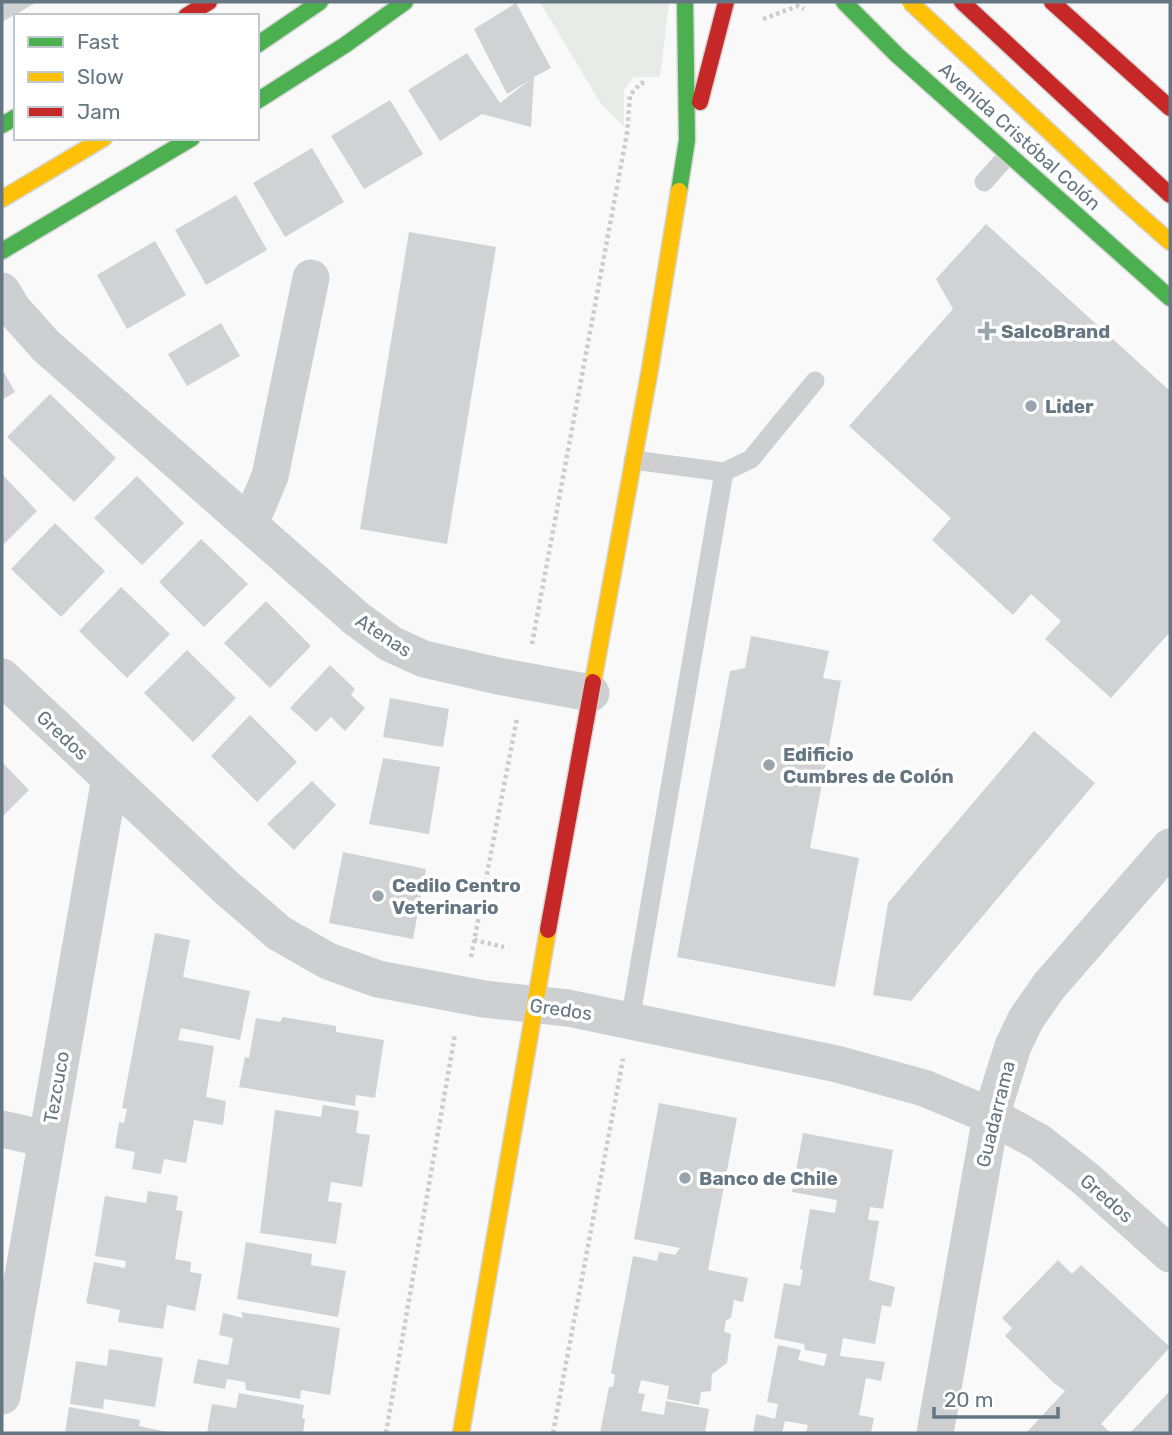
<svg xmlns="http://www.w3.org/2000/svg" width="1172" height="1435" font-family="Rubik,sans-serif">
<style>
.green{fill:#e8ebe6}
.building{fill:#d0d2d3}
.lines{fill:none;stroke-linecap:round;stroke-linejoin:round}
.fast-casing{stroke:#d5d6d7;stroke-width:19}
.slow-casing{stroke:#d5d6d7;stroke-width:19}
.jam-casing{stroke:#d5d6d7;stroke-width:19}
.path{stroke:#cbcccd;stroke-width:4.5;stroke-dasharray:3.5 3.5;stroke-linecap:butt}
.lane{stroke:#cecfd0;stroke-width:19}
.street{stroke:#cecfd0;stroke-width:37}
.fast{stroke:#4caf50;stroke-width:16}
.slow{stroke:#ffc107;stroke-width:16}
.jam{stroke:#c62828;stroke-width:16}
.slow-bridge-casing{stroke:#d5d6d7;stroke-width:19;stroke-linecap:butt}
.slow-bridge{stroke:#ffc107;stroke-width:16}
.poi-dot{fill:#99a4ac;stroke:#fff;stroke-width:2.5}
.labels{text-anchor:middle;stroke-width:7;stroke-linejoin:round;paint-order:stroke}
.street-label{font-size:19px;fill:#657683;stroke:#fff}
.poi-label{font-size:19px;font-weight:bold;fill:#657683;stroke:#fff;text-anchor:start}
</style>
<rect width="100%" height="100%" fill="#f9f9f9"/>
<!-- green -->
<path class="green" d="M540,2H669L660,77H634L624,90V127L601,104Z"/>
<!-- building -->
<path class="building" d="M2,2H37L2,22Z
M516,3L551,68L534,77L531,127L482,114L440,141L408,90L467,53L500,103L531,79L507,94L474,29Z
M390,100L423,154L364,189L331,136Z
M312,148L344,202L285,237L253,183Z
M236,195L267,250L206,285L175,230Z
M986,224L1170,391V632L1111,698L1045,639L1061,621L1031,594L1013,615L932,540L951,518L849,426L953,309L936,279Z
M409,232L496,247L447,544L360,529Z
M155,241L186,295L127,329L97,275Z
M221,323L240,356L187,386L168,354Z
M2,369L15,392L2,400Z
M50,394L116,458L74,502L7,437Z
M2,474L37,511L2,546Z
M137,476L184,523L142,565L94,518Z
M55,523L105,571L61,617L11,569Z
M201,539L248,584L204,627L159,582Z
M121,587L170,634L127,678L79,631Z
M266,601L311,646L270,688L224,643Z
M751,636L829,651L823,678L841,681L810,848L859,858L835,987L677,957L730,671L745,668Z
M187,650L236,698L193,742L144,693Z
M330,665L355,689L351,695L365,708L345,731L331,717L316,732L290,708Z
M390,698L449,709L443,747L383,737Z
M250,715L297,762L257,802L211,756Z
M1034,731L1095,783L911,1001L873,995L888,903Z
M383,758L440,767L429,834L369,824Z
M2,762L29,790L2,817Z
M312,781L336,805L294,850L267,824Z
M343,852L426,869L413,939L329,923Z
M155,933L190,940L183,977L250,991L240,1040L181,1028L178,1040L214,1046L206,1097L226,1101L223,1125L194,1120L186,1163L164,1159L161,1174L132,1169L135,1152L115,1148L119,1122L124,1123L127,1109L122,1108Z
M283,1017L336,1026V1032L384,1040L375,1098L356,1095L355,1106L239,1087L245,1057L249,1058L256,1018L280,1022Z
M659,1103L737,1118L708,1270L748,1278L743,1302L734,1300L731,1318L726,1320L724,1332L731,1334L727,1363L712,1374L711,1391L701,1392L699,1405L667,1399L669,1386L641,1380L638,1393L645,1394L641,1411L664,1415L666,1401L709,1409L705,1433H600L609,1387H613L615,1375L611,1373L633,1256L657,1261L659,1252L675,1255L680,1248L634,1239Z
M323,1105L359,1111L356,1133L370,1135L362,1187L331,1182L328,1201L342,1203L336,1244L260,1233L275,1110L321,1117Z
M803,1133L893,1150L883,1209L870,1207L868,1220L879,1221L869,1280L895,1287L891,1307L882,1305L875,1344L843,1338L840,1356L885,1362L881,1381L866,1378L859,1415L874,1418L871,1433H806L808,1425L785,1421L782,1433H753L756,1414L775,1419L778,1404L767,1402L778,1345L801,1350L798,1360L824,1366L827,1354L805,1350L804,1344L774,1338L784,1283L800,1286L803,1270L800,1269L810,1209L835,1213L837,1200L792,1192Z
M148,1191L178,1196L176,1210L183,1211L175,1259L191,1262L190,1272L202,1274L195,1311L167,1305L163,1329L118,1322L120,1310L86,1303L94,1262L125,1268L126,1261L95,1256L105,1196L146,1203Z
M246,1242L312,1254L311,1265L346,1271L338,1317L237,1299Z
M1058,1260L1072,1274L1081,1265L1170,1347L1101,1424L1111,1433H1026L1065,1391L1054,1383L1005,1336L1012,1328L1002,1318Z
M241,1312L340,1328L330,1395L301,1390L300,1399L246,1390L245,1382L227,1379L225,1389L193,1383L198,1359L228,1365L233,1338L219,1335L223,1313L243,1318Z
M109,1349L163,1358L155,1407L104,1399L103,1409L70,1404L76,1361L107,1366Z
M1170,1391V1433H1130Z
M239,1393L304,1405L302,1418L305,1419L303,1433H207L212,1404L236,1408Z
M69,1407L140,1420L139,1426L172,1433H65Z"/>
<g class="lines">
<!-- fast casing -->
<g class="fast-casing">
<path id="fast" d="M844,2L897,55L1170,298
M257,45L320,2
M257,101L345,45L405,2
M2,125L16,117
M679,191L687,140L685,2
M2,251L192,138"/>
</g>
<!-- slow casing -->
<g class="slow-casing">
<path id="slow" d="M2,199L104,138
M1127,204L1170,242
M593,682L650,369L679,191
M461,1433L548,930"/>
</g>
<!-- jam casing -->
<g class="jam-casing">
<path id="jam" d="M962,2L1170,195
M1052,2L1170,108
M186,16L209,2
M700,102L726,2
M548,930L593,682"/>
</g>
<!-- path -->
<path class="path" d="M763,19L798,6L804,9
M532,644L627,133L630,95L641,83H646
M474,940L504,947
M471,957L517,718
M386,1433L455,1034
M553,1433L623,1059"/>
<!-- lane -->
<path class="lane" d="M984,182L1008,155
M633,460L724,472L751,459L815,381
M630,1021L724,472"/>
<!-- street -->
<path class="street" d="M2,291L12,308L46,346L357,619L391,644L424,659L498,676L591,693
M250,524L270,476L311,278
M2,677L228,889L279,933L328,961L378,979L484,999L568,1008L837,1064L924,1088L991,1116L1039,1142L1086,1179L1170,1254
M2,1129L47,1139
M2,1396L110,778
M935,1433L991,1116L1013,1046L1026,1019L1049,986L1170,847"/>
<!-- fast -->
<use href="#fast" class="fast"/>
<!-- slow -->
<use href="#slow" class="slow"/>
<!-- jam -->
<use href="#jam" class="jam"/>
<!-- slow-bridge casing -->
<g class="slow-bridge-casing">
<path id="slow-bridge" d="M910,2L1127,204"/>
</g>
<!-- slow-bridge -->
<use href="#slow-bridge" class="slow-bridge"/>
</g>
<!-- markers -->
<g class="poi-dot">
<path d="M983.5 320.5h7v7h7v7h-7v7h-7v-7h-7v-7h7z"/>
<circle cx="1031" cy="406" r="7"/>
<circle cx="769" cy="765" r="7"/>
<circle cx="378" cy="896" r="7"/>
<circle cx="685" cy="1178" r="7"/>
</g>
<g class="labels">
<!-- street labels -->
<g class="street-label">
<text transform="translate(1020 136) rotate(42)" y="7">Avenida Cristóbal Colón</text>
<text transform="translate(384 635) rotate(33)" y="7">Atenas</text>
<text transform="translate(63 735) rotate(43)" y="7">Gredos</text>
<text transform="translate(561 1009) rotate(8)" y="7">Gredos</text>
<text transform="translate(56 1087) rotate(-80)" y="7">Tezcuco</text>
<text transform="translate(995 1114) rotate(-76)" y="7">Guadarrama</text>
<text transform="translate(1107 1198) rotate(41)" y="7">Gredos</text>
</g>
<!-- poi labels -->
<g class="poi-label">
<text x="1001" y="338">SalcoBrand</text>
<text x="1045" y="413">Lider</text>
<text x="783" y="761">Edificio<tspan x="783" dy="22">Cumbres de Colón</tspan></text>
<text x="392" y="892">Cedilo Centro<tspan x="392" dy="22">Veterinario</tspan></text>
<text x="699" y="1185">Banco de Chile</text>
</g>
</g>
<!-- border -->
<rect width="1172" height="1435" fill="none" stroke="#657683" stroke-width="7"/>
<!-- legend -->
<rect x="14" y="14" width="245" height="126" fill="#ffffff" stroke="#c1c8cd" stroke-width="2"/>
<rect x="28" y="37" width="35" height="10" fill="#4caf50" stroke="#c1c8cd" stroke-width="2"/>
<text x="77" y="49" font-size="21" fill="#657683">Fast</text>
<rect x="28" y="72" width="35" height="10" fill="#ffc107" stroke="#c1c8cd" stroke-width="2"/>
<text x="77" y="84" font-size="21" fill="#657683">Slow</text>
<rect x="28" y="107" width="35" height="10" fill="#c62828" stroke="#c1c8cd" stroke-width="2"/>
<text x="77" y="119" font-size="21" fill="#657683">Jam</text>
<!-- scale -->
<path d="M934 1407v10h124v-10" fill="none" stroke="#657683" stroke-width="3.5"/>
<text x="944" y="1407" font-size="21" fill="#657683" stroke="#ffffff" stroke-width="5" paint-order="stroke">20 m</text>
</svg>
